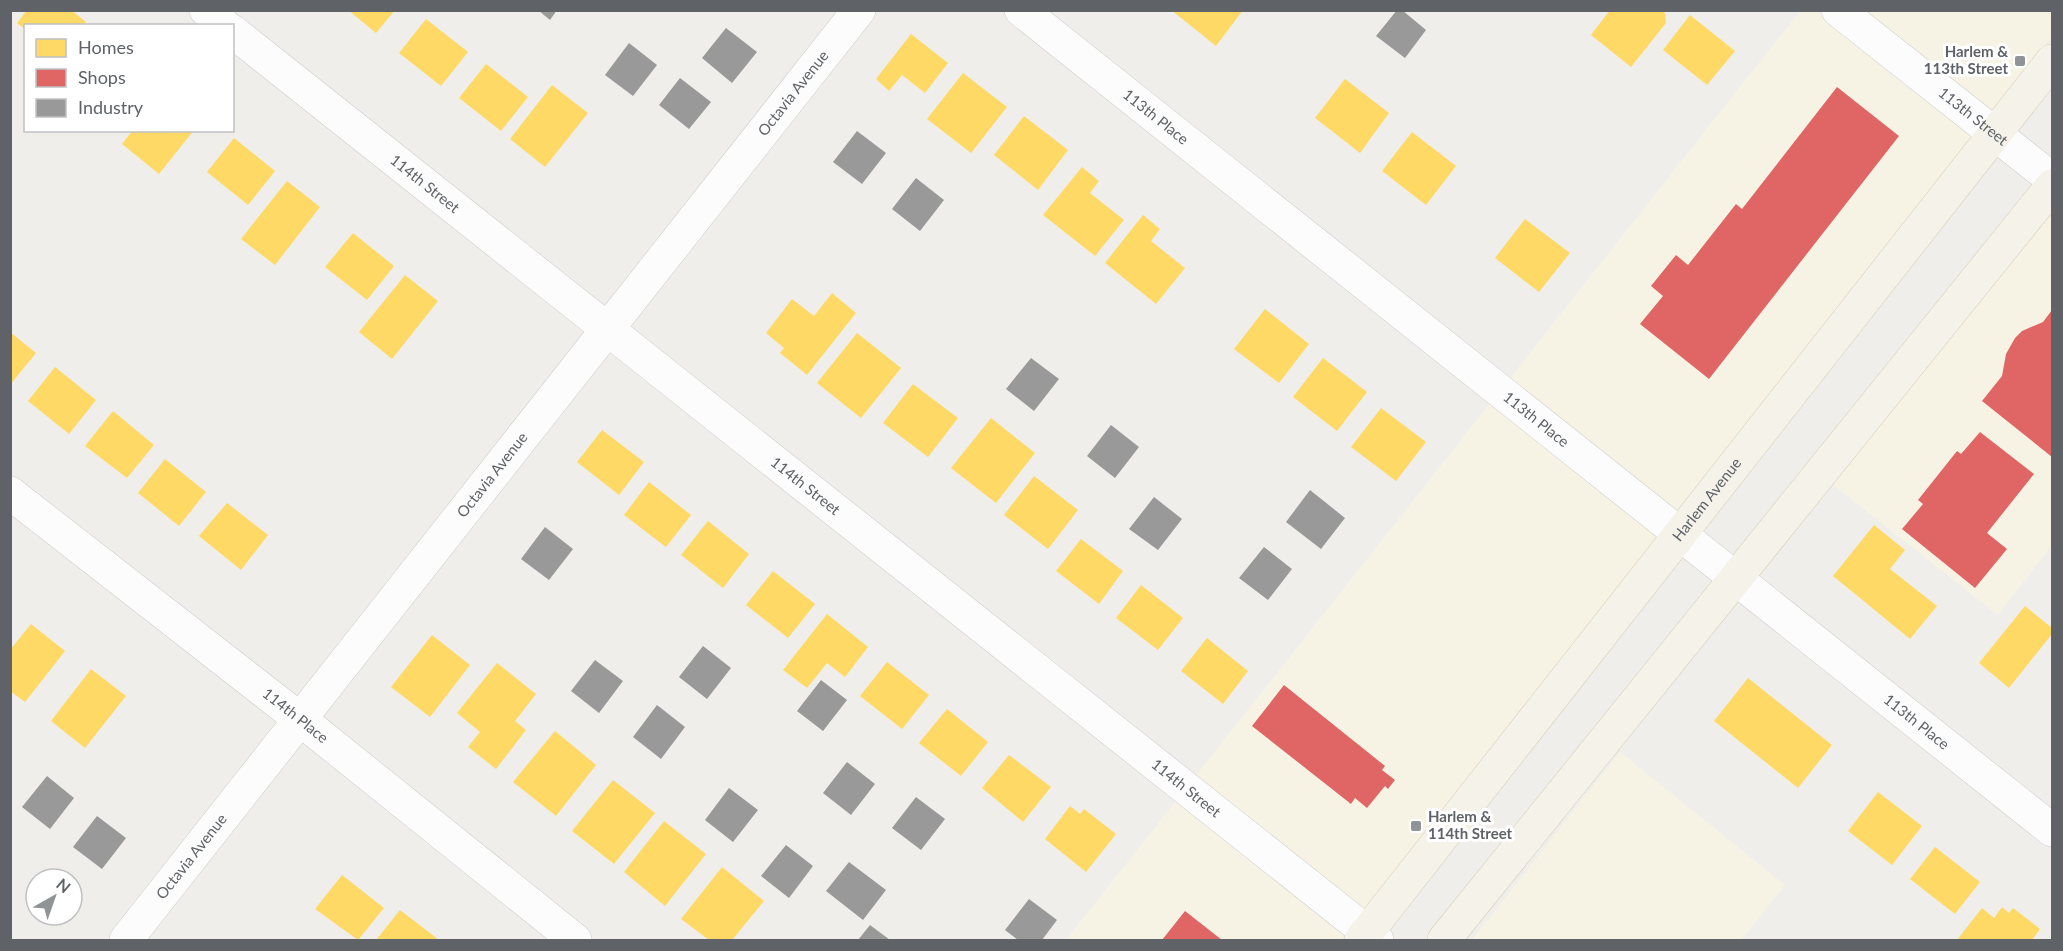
<svg xmlns="http://www.w3.org/2000/svg" width="2063" height="951" font-family="Lato,sans-serif">
<style>
.commercial{fill:#f7f3e4}
.homes{fill:#ffd966}
.shops{fill:#e06666}
.industry{fill:#999}
.lines{fill:none;stroke-linecap:round;stroke-linejoin:round}
.street-casing{stroke:#cbcccc;stroke-width:34}
.primary-casing{stroke:#d7ceb8;stroke-width:34}
.street{stroke:#fdfcfc;stroke-width:33}
.primary{stroke:#f4f2e9;stroke-width:33}
.poi-dot{fill:#919496;stroke:#fff;stroke-width:2}
.labels{text-anchor:middle;stroke-width:6;stroke-linejoin:round;paint-order:stroke}
.poi-label{font-size:15px;font-weight:bold;fill:#5f6368;stroke:#fff;text-anchor:end}
.street-label{font-size:15px;fill:#5f6368;stroke:#fff}
</style>
<rect width="100%" height="100%" fill="#efeeea"/>
<!-- commercial -->
<path class="commercial" d="M1800,11H2052V37L1340,940H1066Z
M2052,202V545L1998,615L1828,481Z
M1620,752L1785,885L1741,940H1472Z"/>
<!-- homes -->
<path class="homes" d="M27,10H71L86,22L83,26H26V30L17,23Z
M348,10H395L376,33Z
M1171,10H1243L1216,46Z
M1610,10H1661L1665,13L1666,23L1631,67L1591,35Z
M1690,15L1735,51L1707,85L1663,50Z
M426,19L468,52L441,86L399,53Z
M911,34L948,63L925,93L902,75L889,91L876,79Z
M486,64L528,97L501,131L459,98Z
M963,73L1007,107L971,153L927,119Z
M1345,79L1389,113L1360,153L1315,118Z
M552,85L588,113L545,167L510,139Z
M1024,116L1068,150L1038,190L994,155Z
M133,130H194L159,174L122,144Z
M1412,132L1456,166L1426,205L1382,171Z
M234,138L275,171L248,205L207,172Z
M1082,167L1099,181L1090,193L1124,220L1095,256L1043,215Z
M287,181L320,207L275,265L241,239Z
M1143,215L1160,229L1151,241L1185,268L1156,304L1105,263Z
M1525,219L1570,253L1539,292L1495,258Z
M353,233L394,266L367,300L325,267Z
M405,275L438,301L392,359L359,332Z
M832,293L856,313L807,375L780,353L784,348L766,333L792,299L814,316Z
M1265,309L1309,344L1279,383L1234,349Z
M10,332L36,353L10,385Z
M857,333L901,368L861,418L817,383Z
M1323,358L1367,392L1337,431L1293,397Z
M55,367L96,400L69,434L28,401Z
M913,384L958,418L928,457L883,423Z
M1381,408L1426,442L1396,481L1351,447Z
M113,411L154,445L127,478L85,446Z
M991,418L1035,453L996,503L951,468Z
M602,430L644,462L619,495L577,462Z
M165,459L206,492L179,526L138,493Z
M1034,476L1078,510L1048,549L1004,515Z
M649,482L691,515L666,547L624,515Z
M227,503L268,535L241,570L199,536Z
M708,521L749,554L723,588L681,555Z
M1874,525L1905,550L1890,569L1937,606L1910,639L1833,576Z
M1081,539L1123,571L1099,604L1056,571Z
M773,571L815,604L788,638L746,605Z
M1141,585L1183,618L1158,650L1116,618Z
M2025,606L2052,628V634L2009,688L1979,663Z
M827,614L868,647L845,677L827,663L807,688L783,670Z
M31,624L65,651L25,702L10,691V650Z
M432,635L470,665L430,717L391,687Z
M1207,638L1248,671L1223,704L1181,671Z
M887,662L929,695L902,729L860,696Z
M497,663L536,694L515,721L526,730L496,769L468,747L480,732L457,713Z
M91,669L126,696L85,748L51,721Z
M1748,678L1832,745L1798,788L1714,721Z
M947,709L988,742L961,776L919,743Z
M555,731L596,765L556,816L513,782Z
M1009,755L1051,787L1023,822L982,788Z
M613,780L655,813L614,864L572,831Z
M1878,792L1922,826L1892,865L1848,831Z
M1070,806L1080,814L1084,809L1116,834L1086,872L1045,839Z
M664,821L706,854L665,906L624,872Z
M1935,847L1980,882L1955,914L1910,879Z
M722,867L764,901L732,940H709L681,919Z
M342,875L384,908L358,940L315,909Z
M2002,907L2009,913L2013,908L2040,929L2032,940H1957L1982,908L1994,918Z
M400,910L439,940H376Z"/>
<!-- shops -->
<path class="shops" d="M1837,87L1899,136L1709,379L1640,324L1663,296L1651,286L1676,255L1688,265L1736,204L1742,209Z
M2052,310V457L1982,401L2002,376L2006,354L2015,338L2022,331L2043,322Z
M1980,432L2034,474L1987,533L2007,549L1975,588L1902,529L1923,504L1918,500L1957,451L1961,454Z
M1284,685L1385,766L1382,770L1395,780L1388,789L1385,786L1367,808L1355,798L1351,804L1252,726Z
M1185,911L1222,940H1162Z"/>
<!-- industry -->
<path class="industry" d="M538,10H557L550,20Z
M1397,10H1402L1426,30L1405,58L1376,36Z
M726,28L757,52L732,83L702,58Z
M629,43L657,65L633,96L605,75Z
M680,78L711,102L689,129L659,105Z
M857,131L886,153L862,184L833,162Z
M916,178L944,200L920,231L892,209Z
M1031,358L1059,379L1034,411L1006,389Z
M1111,425L1139,447L1115,478L1087,456Z
M1310,490L1345,518L1321,549L1286,522Z
M1154,497L1182,519L1158,550L1129,529Z
M545,527L573,549L549,580L521,559Z
M1264,547L1292,569L1268,600L1239,578Z
M703,646L731,668L707,699L679,677Z
M595,660L623,681L599,713L571,691Z
M821,680L847,700L823,731L797,711Z
M657,705L685,727L661,759L633,737Z
M847,762L875,784L851,815L823,793Z
M47,776L74,798L50,829L22,807Z
M729,788L758,810L733,842L705,820Z
M916,797L945,819L921,850L892,828Z
M97,816L126,838L102,869L73,847Z
M786,845L813,866L789,898L761,876Z
M849,862L886,890L863,920L826,891Z
M1029,899L1057,920L1042,940H1018L1005,930Z
M870,925L890,940H858Z"/>
<g class="lines">
<!-- street casing -->
<g class="street-casing">
<g id="street">
<path d="M206,10L225,26"/>
<path id="s1" d="M1021,10L2052,830"/>
<path id="s2" d="M1838,10L2052,179"/>
<path id="s3" d="M232,31L1377,940"/>
<path id="s4" d="M10,493L301,720L575,940"/>
<path id="s5" d="M126,940L859,10"/>
</g>
</g>
<!-- primary casing -->
<g class="primary-casing">
<g id="primary">
<path id="s6" d="M1361,940L2052,61"/>
<path d="M1444,940L2052,186"/>
</g>
</g>
<!-- street -->
<use href="#street" class="street"/>
<!-- primary -->
<use href="#primary" class="primary"/>
</g>
<!-- markers -->
<g class="poi-dot">
<rect x="2014" y="55" width="12" height="12" rx="3"/>
<rect x="1410" y="820" width="12" height="12" rx="3"/>
</g>
<g class="labels">
<!-- poi labels -->
<g class="poi-label">
<text x="2008" y="57">Harlem &amp;<tspan x="2008" dy="17">113th Street</tspan></text>
<text x="1428" y="822" text-anchor="start">Harlem &amp;<tspan x="1428" dy="17">114th Street</tspan></text>
</g>
<!-- street labels -->
<g class="street-label">
<text dy="5" stroke="none"><textPath href="#s5" startOffset="1078">Octavia Avenue</textPath></text>
<text dy="5" stroke="none"><textPath href="#s2" startOffset="172">113th Street</textPath></text>
<text dy="5" stroke="none"><textPath href="#s1" startOffset="172">113th Place</textPath></text>
<text dy="5" stroke="none"><textPath href="#s3" startOffset="246">114th Street</textPath></text>
<text dy="5" stroke="none"><textPath href="#s1" startOffset="658">113th Place</textPath></text>
<text dy="5" stroke="none"><textPath href="#s5" startOffset="592">Octavia Avenue</textPath></text>
<text dy="5" stroke="none"><textPath href="#s3" startOffset="732">114th Street</textPath></text>
<text dy="5" stroke="none"><textPath href="#s6" startOffset="560">Harlem Avenue</textPath></text>
<text dy="5" stroke="none"><textPath href="#s4" startOffset="362">114th Place</textPath></text>
<text dy="5" stroke="none"><textPath href="#s1" startOffset="1144">113th Place</textPath></text>
<text dy="5" stroke="none"><textPath href="#s3" startOffset="1218">114th Street</textPath></text>
<text dy="5" stroke="none"><textPath href="#s5" startOffset="106">Octavia Avenue</textPath></text>
</g>
</g>
<!-- border -->
<rect width="2063" height="951" fill="none" stroke="#5f6368" stroke-width="24"/>
<!-- legend -->
<rect x="24" y="24" width="210" height="108" fill="#ffffff" stroke="#bfc1c3" stroke-width="1.5"/>
<rect x="36" y="39" width="30" height="18" fill="#ffd966" stroke="#bfc1c3" stroke-width="1.5"/>
<text x="78" y="54" font-size="18" fill="#5f6368">Homes</text>
<rect x="36" y="69" width="30" height="18" fill="#e06666" stroke="#bfc1c3" stroke-width="1.5"/>
<text x="78" y="84" font-size="18" fill="#5f6368">Shops</text>
<rect x="36" y="99" width="30" height="18" fill="#999999" stroke="#bfc1c3" stroke-width="1.5"/>
<text x="78" y="114" font-size="18" fill="#5f6368">Industry</text>
<!-- north arrow -->
<g transform="translate(54 897) rotate(40)"><circle r="28" fill="#ffffff" stroke="#bfc1c3" stroke-width="1.5"/>
<path d="M0-4.5L10 22L0 15L-10 22Z" fill="#919496"/>
<text y="-9" font-size="16" font-weight="bold" text-anchor="middle" fill="#5f6368">N</text>
</g>
</svg>
